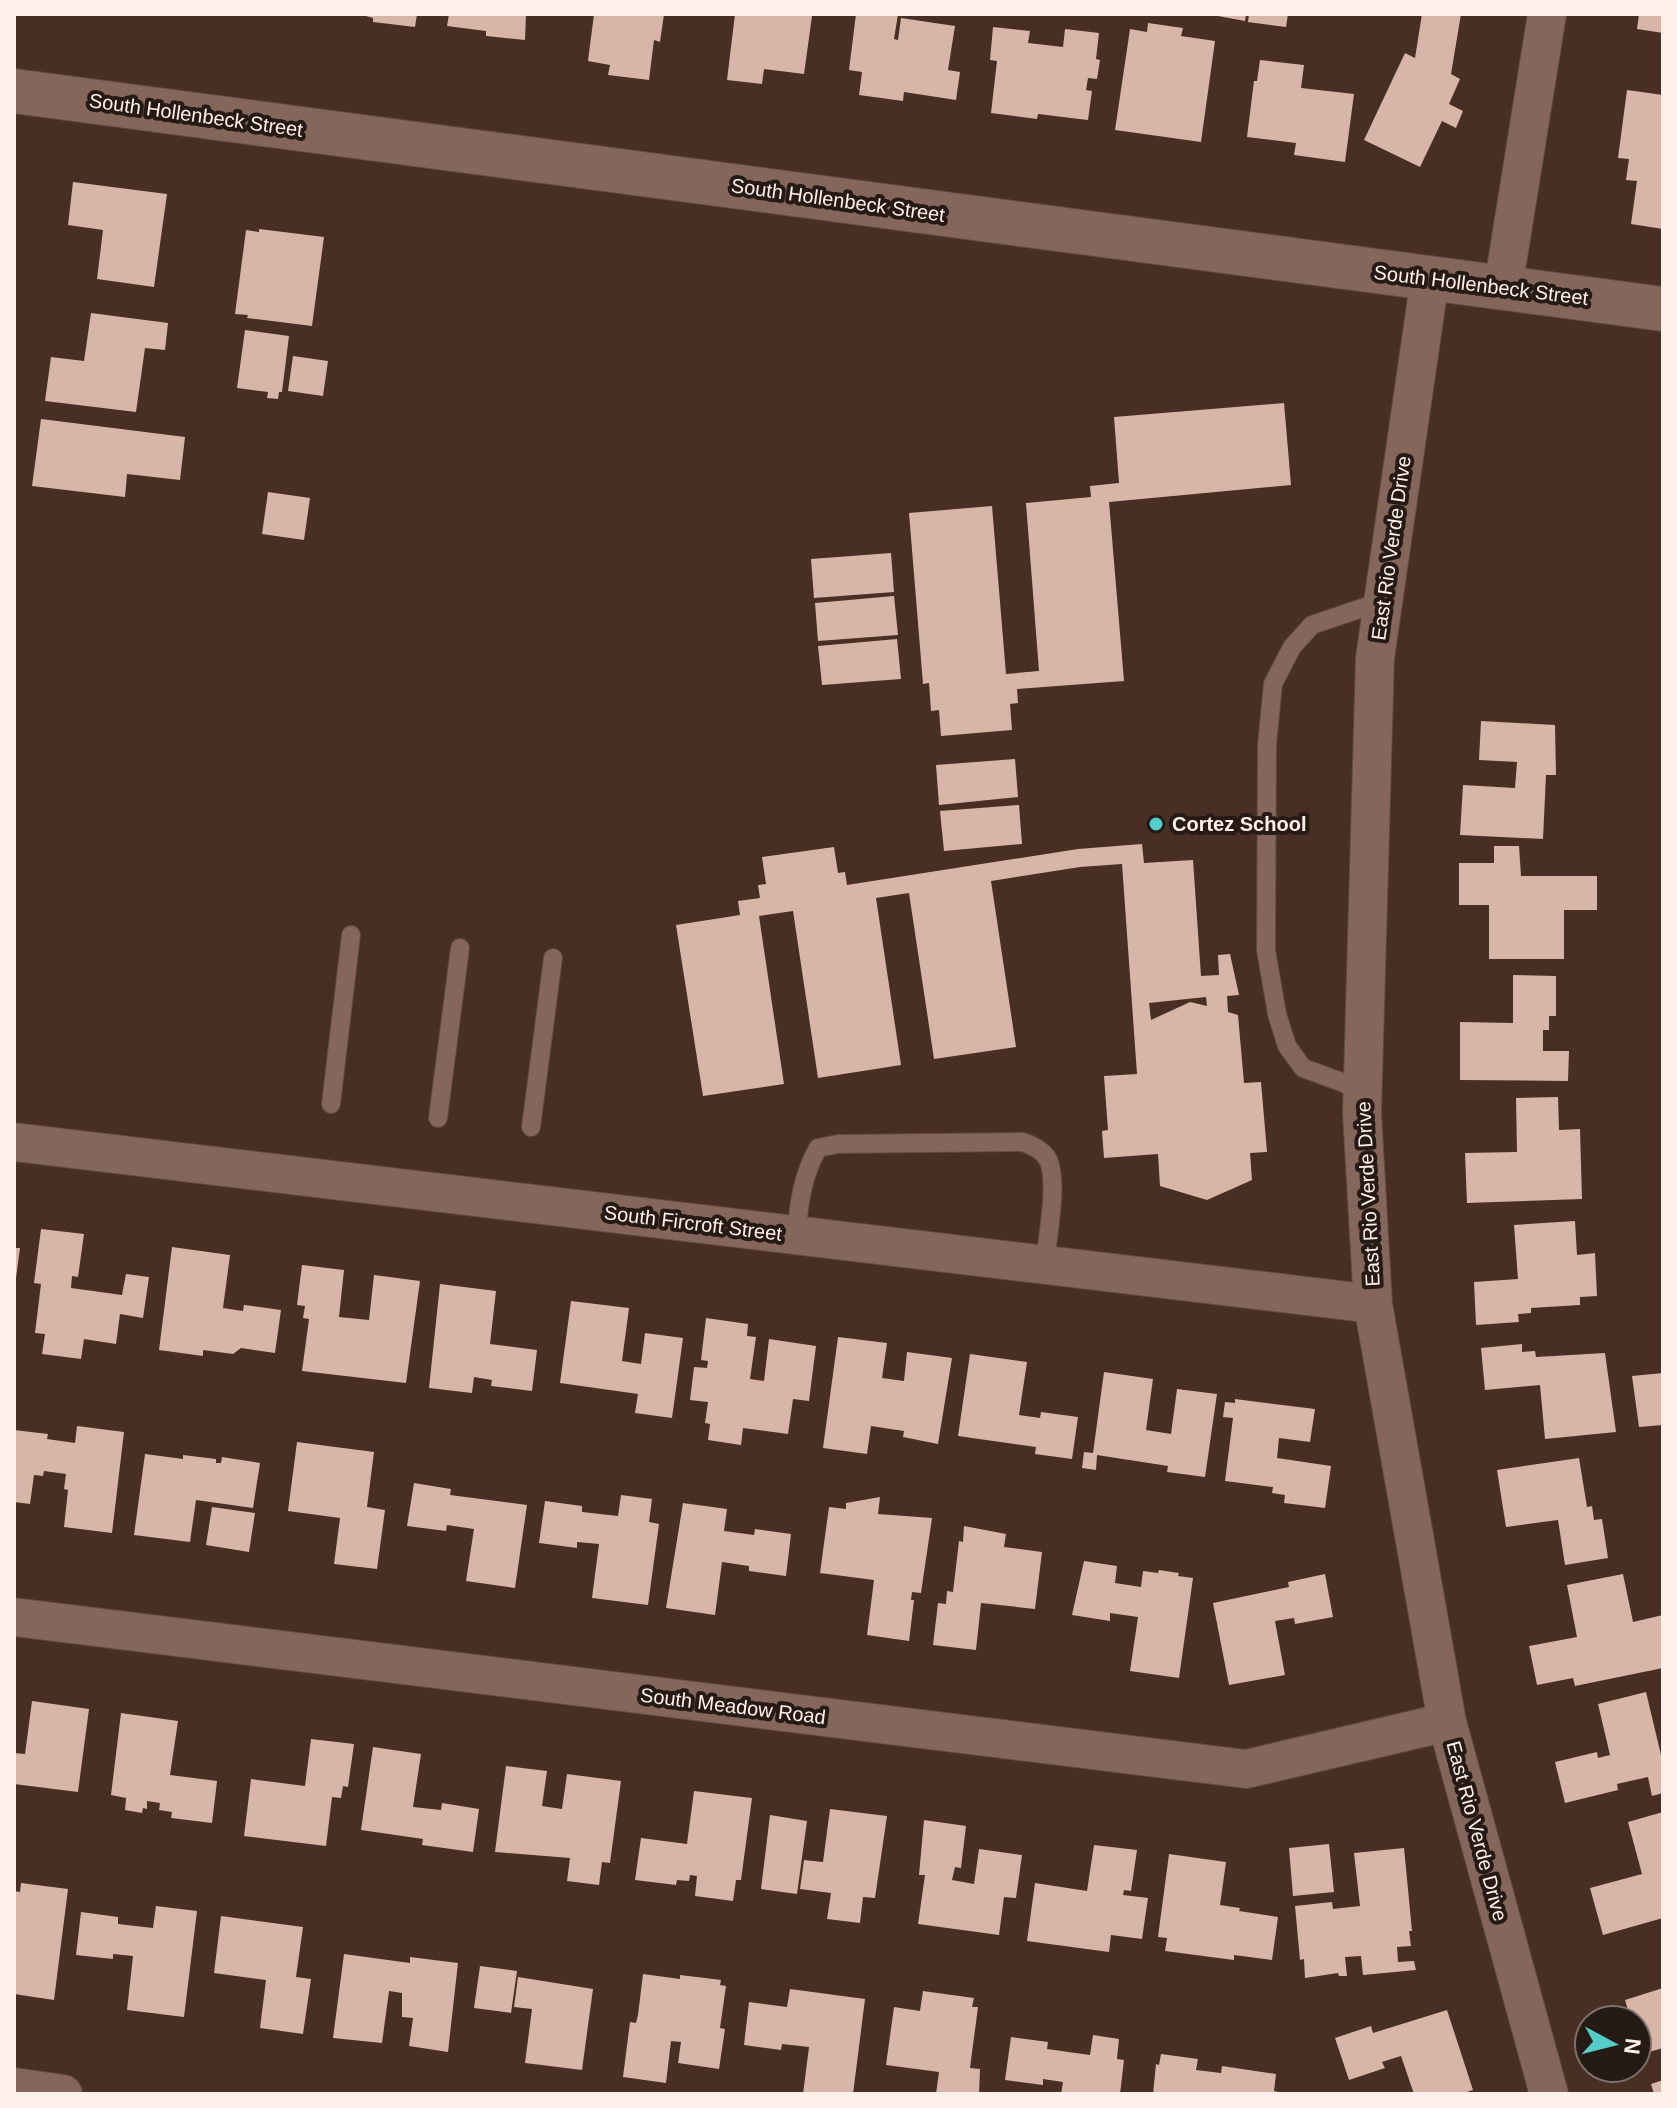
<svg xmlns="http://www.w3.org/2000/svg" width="1677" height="2108" font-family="Arial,sans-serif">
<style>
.building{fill:#d7b6a8;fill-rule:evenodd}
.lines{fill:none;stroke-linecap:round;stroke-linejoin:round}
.service-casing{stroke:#5f4a41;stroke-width:20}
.minor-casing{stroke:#5f4a41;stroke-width:40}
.tertiary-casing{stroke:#5f4a41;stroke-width:46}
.service{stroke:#84665a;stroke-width:18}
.minor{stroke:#84665a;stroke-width:38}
.tertiary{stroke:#84665a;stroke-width:44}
.poi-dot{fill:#53cdca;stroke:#261a15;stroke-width:3}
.labels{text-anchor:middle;stroke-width:8;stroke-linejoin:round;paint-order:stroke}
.street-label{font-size:20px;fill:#fef0ea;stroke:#261a15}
.poi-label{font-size:20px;font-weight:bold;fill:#fef0ea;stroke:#261a15;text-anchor:start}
</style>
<rect width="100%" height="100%" fill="#482e23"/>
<!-- building -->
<path class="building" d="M359,14H417L415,27L373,22V18Z
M449,14H526L525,40L486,36V31L447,26Z
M594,14H664L660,42L654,40L649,80L608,75L610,65L588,61Z
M735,14L812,16L804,74L764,69L762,84L727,80Z
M856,14H898L894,39L898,40L901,18L955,26L948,70L960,72L956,100L904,92L903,101L859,95L862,72L849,70Z
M1207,14H1246L1245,21Z
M1249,14H1288L1286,27L1248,22Z
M1422,14H1461L1451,74L1460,79L1449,104L1463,111L1456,128L1442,121L1420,167L1364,140L1405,53L1415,58Z
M1639,14H1663V33L1637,29Z
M1148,23L1183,28L1181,36L1215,41L1201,142L1115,130L1130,29L1147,32Z
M993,27L1030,31L1028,43L1063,47L1065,29L1099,33L1096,59L1100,60L1097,79L1088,78L1086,90L1092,91L1088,120L1038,114L1037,119L991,113L997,61L990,60Z
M1260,60L1304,65L1301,88L1354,94L1345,162L1294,155L1296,143L1247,137L1254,81H1257Z
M1627,90L1663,95V229L1631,224L1637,181L1626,180L1629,159L1618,158Z
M73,182L167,194L154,287L97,279L103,230L68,225Z
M259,229L324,237L312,326L247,318L248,315L235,314L246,230L259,232Z
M91,313L168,323L165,350L145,348L136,412L45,401L51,357L84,361Z
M245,330L289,336L282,392H279L278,399L267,398L268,392L237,388Z
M293,356L328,361L323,396L288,391Z
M1284,403L1291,485L1109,502L1124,681L1017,689L1018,703L1010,704L1012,730L941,736L939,710L931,711L929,683L923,684L909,513L992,506L1006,674L1039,671L1026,503L1091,497L1090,486L1119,483L1114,417Z
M41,419L185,437L180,480L127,474L125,497L32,486Z
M268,492L310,498L304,540L262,534Z
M891,553L894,592L814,598L811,559Z
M894,596L898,635L818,641L815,603Z
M897,639L901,679L822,685L818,646Z
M1481,721L1555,725L1556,775H1546L1543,839L1460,835L1463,785L1515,788L1517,762L1479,760Z
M1015,759L1018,797L939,805L936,765Z
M1019,805L1022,844L944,851L940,811Z
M1142,844L1144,863L1193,860L1201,976L1219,975L1218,955L1230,954L1239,995L1227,996L1228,1012L1238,1015L1244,1083L1261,1082L1267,1152L1250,1153L1252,1180L1207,1200L1160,1186L1158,1154L1104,1158L1102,1131L1108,1130L1104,1076L1137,1074L1122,864L1080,867L991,881L1016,1047L934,1059L909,893L876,898L901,1065L818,1078L793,911L759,916L784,1084L703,1096L676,925L740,915L738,901L760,898L758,885L766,884L762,857L834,847L838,873L845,872L847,885L1078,849ZM1206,997L1207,1006L1190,1002L1151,1020L1149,1003Z
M1494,846H1519L1521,876H1597V910H1564V959H1489V905H1459V863H1494Z
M1513,975L1556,976V1016H1549V1030H1543V1051H1569L1568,1081L1460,1080V1022L1513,1023Z
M1558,1097L1559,1130L1580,1129L1582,1199L1467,1203L1465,1153L1517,1152L1516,1098Z
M1575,1221L1577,1255L1595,1253L1597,1296L1580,1297V1305L1531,1308V1313L1518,1314L1519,1322L1476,1325L1474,1282L1518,1279L1514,1225Z
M41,1229L84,1234L78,1277L72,1276L71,1288L122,1295L126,1274L149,1277L143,1318L120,1314L116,1344L84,1339L81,1359L42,1354L45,1334L35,1333L41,1284L34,1283Z
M172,1247L230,1255L223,1308L243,1311L244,1305L281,1310L275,1353L241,1348L233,1354L203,1350V1356L159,1350Z
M14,1248H20L16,1278H14Z
M302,1265L344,1270L339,1317L369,1320L374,1275L420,1281L406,1383L302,1371L309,1319L303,1318L305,1306L297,1305Z
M440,1284L496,1291L490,1344L537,1350L532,1391L491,1386L492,1380L474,1377L472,1393L429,1388Z
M571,1301L629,1308L622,1361L641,1364L645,1333L683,1338L672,1418L635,1413L638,1394L560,1383Z
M706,1318L748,1324L747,1336L756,1337L750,1379L764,1381L769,1339L816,1346L809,1401L793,1399L788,1434L743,1428L741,1445L708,1440L710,1424L705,1423L708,1402L690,1400L694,1367L707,1368L708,1361L701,1360Z
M838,1337L887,1343L882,1378L904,1381L907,1352L952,1358L938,1444L903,1437L904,1431L871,1426L867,1454L823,1448Z
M1522,1344V1352L1535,1351L1536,1357L1605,1353L1616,1432L1545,1439L1540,1385L1485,1390L1481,1348Z
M970,1354L1027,1362L1019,1415L1040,1418L1041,1412L1078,1417L1072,1459L1035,1454L1036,1447L958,1436Z
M1104,1372L1153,1379L1146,1430L1171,1434L1177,1389L1217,1394L1205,1477L1167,1472L1168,1466L1097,1455L1096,1470L1082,1468L1084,1452L1093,1453Z
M1663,1373V1425L1639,1427L1632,1376Z
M1235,1399L1315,1409L1310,1442L1279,1438L1277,1458L1331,1466L1325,1508L1284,1503L1285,1495L1272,1493L1273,1487L1225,1481L1233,1418L1223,1417L1225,1402L1235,1403Z
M77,1426L124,1432L112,1533L64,1527L68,1490L64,1489L66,1474L44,1471L43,1476L34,1475L30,1504L14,1502V1430L48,1434L47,1439L75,1443Z
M297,1442L374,1452L367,1507L385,1510L377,1569L334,1564L340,1518L288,1511Z
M145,1454L183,1459V1455L216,1459V1463H221L222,1457L260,1463L253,1508L196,1500L190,1542L134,1535Z
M1579,1458L1587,1507L1592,1506L1594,1520L1602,1519L1608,1558L1565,1565L1558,1520L1506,1527L1497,1470Z
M414,1483L451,1489L450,1495L527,1505L515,1588L466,1581L474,1529L447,1525L446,1531L407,1526Z
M621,1495L652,1499L649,1522L659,1524L648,1605L592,1598L599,1544L577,1542V1548L539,1543L545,1501L582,1506V1512L618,1516Z
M880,1497L878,1514L932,1518L921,1593L912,1592L911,1600H914L909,1641L867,1635L874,1580L820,1573L829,1507L846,1509V1503Z
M683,1503L727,1509L724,1531L754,1535L755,1529L791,1534L786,1576L749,1571V1566L722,1562L715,1615L666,1608Z
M212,1507L255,1513L249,1552L206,1545Z
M964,1526L1006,1534L1004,1547L1042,1552L1035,1609L981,1603L976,1650L933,1645L938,1603L946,1604L947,1591L953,1592L959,1541L963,1542Z
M1084,1561L1117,1566L1115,1583L1141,1587L1143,1571L1158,1573L1159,1570L1179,1573L1178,1576L1193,1578L1179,1678L1130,1671L1138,1617L1110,1613V1621L1072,1615Z
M1325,1574L1333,1617L1295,1624L1294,1618L1275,1621L1285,1675L1229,1685L1213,1603L1289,1587L1288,1582Z
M1623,1574L1633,1622L1663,1615V1668L1575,1686L1573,1678L1537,1685L1529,1646L1577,1637L1567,1585Z
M1646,1692L1661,1755L1663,1754V1793L1652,1796L1648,1777L1617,1784L1618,1790L1565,1803L1555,1762L1597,1752L1598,1758L1610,1755L1598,1704Z
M32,1701L89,1709L78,1792L14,1784V1753L25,1754Z
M121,1713L178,1721L170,1775L217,1781L212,1823L171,1818L172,1812L159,1810L160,1803L147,1801V1809L143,1808L142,1813L125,1810L126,1798L111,1795Z
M311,1739L354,1744L348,1787L343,1786L341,1798L332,1797L326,1846L244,1836L251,1779L305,1786Z
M373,1747L421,1754L413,1807L441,1810L442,1803L479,1809L473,1852L422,1845L423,1839L361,1830Z
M506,1766L547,1771L542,1806L562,1809L567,1774L621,1781L610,1863L602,1862L599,1885L567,1881L570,1858L495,1852Z
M694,1791L752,1798L741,1880H736L733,1901L695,1896L697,1876L690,1875L689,1881L677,1880L676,1885L635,1880L641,1838L687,1844Z
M830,1809L887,1816L875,1898L863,1897L860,1923L827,1919L831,1893L800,1889L804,1860L823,1862Z
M1663,1812V1918L1603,1935L1590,1888L1642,1874L1628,1822Z
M770,1815L807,1821L797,1894L761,1889Z
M924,1820L966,1826L961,1868L955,1867L952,1880L974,1884L979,1849L1022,1855L1016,1898L1004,1897L999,1935L918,1924L925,1875H919Z
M1329,1844L1334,1892L1293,1896L1289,1848Z
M1094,1845L1137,1850L1131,1891L1124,1890L1123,1895L1148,1898L1142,1939L1111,1935L1109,1952L1027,1941L1035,1883L1087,1891Z
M1404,1848L1412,1931H1409L1411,1946L1397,1947L1398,1962L1414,1961L1416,1970L1363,1975L1361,1956L1345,1957L1347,1976H1339L1338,1973L1305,1978L1304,1959L1300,1960L1295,1906L1332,1902L1333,1909L1360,1906L1354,1853Z
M1169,1854L1226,1862L1220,1905L1240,1908L1239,1911L1278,1917L1272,1960L1234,1955V1960L1165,1951L1167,1938L1158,1937Z
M21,1883L68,1889L54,2000L14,1994V1891L20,1892Z
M156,1906L197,1911L184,2017L127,2010L133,1956L113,1954V1959L76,1955L81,1912L118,1917V1924L153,1928Z
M221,1916L303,1927L296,1977L311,1979L303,2034L260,2028L266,1980L214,1973Z
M344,1954L410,1963V1957L458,1963L448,2052L409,2046L413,2018L402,2017V1993L389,1991L382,2043L333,2038Z
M480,1966L517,1971L511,2013L474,2008Z
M643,1974L680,1979V1975L721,1980L720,1985L726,1986L720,2028L725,2029L719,2069L678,2063L681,2042L671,2041L666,2083L623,2077L630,2022L636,2023L638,2015Z
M518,1977L593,1989L582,2070L525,2063L532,2009L514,2007Z
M1663,1988V2048L1642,2054L1637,2038V2020H1631L1625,2000Z
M790,1989L865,1999L853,2094H803L809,2047L782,2044L781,2050L744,2045L749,2002L787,2007Z
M923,1991L974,1998L972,2007H978L970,2068L980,2069L979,2094H936L939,2072L886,2065L894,2007L920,2011Z
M1447,2010L1473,2090L1460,2094H1414L1401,2056L1382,2062L1385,2068L1349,2080L1335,2038L1371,2026L1373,2033Z
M1093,2035L1119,2039L1117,2059L1124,2060L1120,2094H1061L1063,2082L1043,2079V2085L1005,2080L1011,2037L1048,2042L1047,2049L1090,2055Z
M1161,2054L1198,2059L1196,2070L1221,2073L1222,2066L1276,2074L1274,2091L1286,2094H1153L1156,2064L1159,2065Z
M1663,2080V2094H1654L1651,2084Z"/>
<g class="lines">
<!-- service casing -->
<g class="service-casing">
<path id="service" d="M1363,1090L1303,1068L1287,1046L1277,1014L1266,950L1267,745L1273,684L1292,647L1312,625L1383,601
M331,1104L351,935
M438,1118L460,948
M531,1127L553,958
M796,1235C799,1204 802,1176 818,1148L838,1144L1023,1142C1034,1146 1047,1152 1050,1165C1057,1193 1047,1236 1045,1265"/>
</g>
<!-- minor casing -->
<g class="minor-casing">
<path id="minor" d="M1430,278L1375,658L1362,1113L1373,1304L1447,1722L1549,2094
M1503,288L1547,14
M14,1142L1373,1304
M14,1617L1246,1769L1447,1722
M14,2087L63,2094"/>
</g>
<!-- tertiary casing -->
<g class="tertiary-casing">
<path id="tertiary" d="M14,91L1663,309"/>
</g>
<!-- service -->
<use href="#service" class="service"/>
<!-- minor -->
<use href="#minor" class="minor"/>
<!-- tertiary -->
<use href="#tertiary" class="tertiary"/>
</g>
<!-- markers -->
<circle class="poi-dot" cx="1156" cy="824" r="8"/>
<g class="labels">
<!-- street labels -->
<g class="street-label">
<text transform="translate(196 115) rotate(8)" y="7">South Hollenbeck Street</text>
<text transform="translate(838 200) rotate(8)" y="7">South Hollenbeck Street</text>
<text transform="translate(1481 285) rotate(7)" y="7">South Hollenbeck Street</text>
<text transform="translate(1391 548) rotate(-82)" y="7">East Rio Verde Drive</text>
<text transform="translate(1368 1194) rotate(-93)" y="7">East Rio Verde Drive</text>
<text transform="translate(693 1223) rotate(7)" y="7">South Fircroft Street</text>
<text transform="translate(733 1706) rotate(7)" y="7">South Meadow Road</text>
<text transform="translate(1477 1831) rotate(75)" y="7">East Rio Verde Drive</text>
</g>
<!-- poi labels -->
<g class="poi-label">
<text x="1172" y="831">Cortez School</text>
</g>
</g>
<!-- border -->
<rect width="1677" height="2108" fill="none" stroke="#fef0ea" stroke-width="32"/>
<!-- north arrow -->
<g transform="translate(1613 2044) rotate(97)"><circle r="38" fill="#261a15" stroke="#7c706a" stroke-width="2"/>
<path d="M0-6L14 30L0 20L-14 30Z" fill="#53cdca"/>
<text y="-12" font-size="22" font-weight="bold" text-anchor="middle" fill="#fef0ea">N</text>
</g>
</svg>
